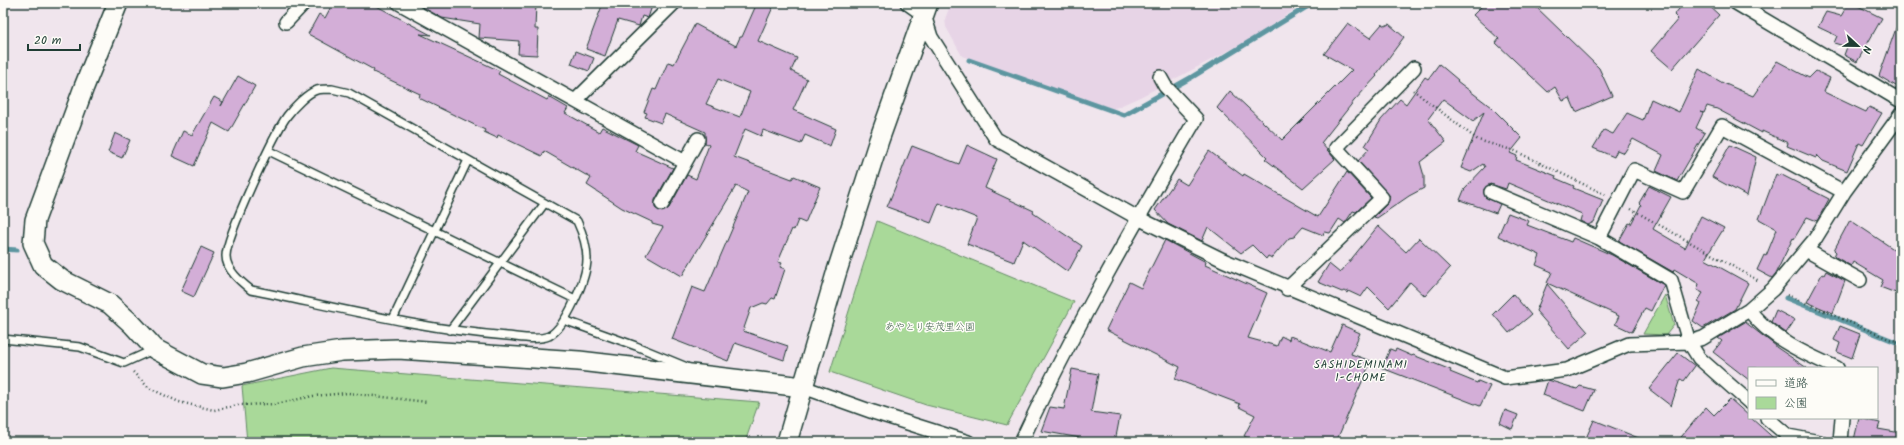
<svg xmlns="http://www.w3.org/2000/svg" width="1904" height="445" font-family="Kalam,'Klee One',sans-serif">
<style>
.built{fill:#e7d4e6}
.green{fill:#a9d999;stroke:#648b66}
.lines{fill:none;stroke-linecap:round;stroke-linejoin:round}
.stream{stroke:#5d96a0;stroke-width:5}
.building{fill:#d3aed7;stroke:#1f3d34;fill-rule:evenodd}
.lane-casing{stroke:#1f3d34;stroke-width:10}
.street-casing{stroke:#1f3d34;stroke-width:16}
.secondary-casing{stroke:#1f3d34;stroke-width:22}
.path{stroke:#1f3d34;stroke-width:2.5;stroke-dasharray:1 3;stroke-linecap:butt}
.lane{stroke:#fdfcf7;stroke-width:7}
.street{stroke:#fdfcf7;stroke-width:13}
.secondary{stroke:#fdfcf7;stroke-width:19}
.labels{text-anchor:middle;stroke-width:3;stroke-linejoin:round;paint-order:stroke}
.park-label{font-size:10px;fill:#3b5c48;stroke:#fdfcf7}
.neighbourhood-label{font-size:11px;letter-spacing:1px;fill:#1f3d34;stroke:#fdfcf7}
</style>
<rect width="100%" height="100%" fill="#f0e5ed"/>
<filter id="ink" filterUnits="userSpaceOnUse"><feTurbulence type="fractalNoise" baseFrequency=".025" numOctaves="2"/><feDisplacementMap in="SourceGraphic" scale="8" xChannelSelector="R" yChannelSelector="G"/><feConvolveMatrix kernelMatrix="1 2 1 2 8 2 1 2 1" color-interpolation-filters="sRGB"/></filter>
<g filter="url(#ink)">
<!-- built -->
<path class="built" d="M951,3H1304L1253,38L1140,97L1113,109L962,56L946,27L945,19Z"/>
<!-- green -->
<path class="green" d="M877,221L1074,302L1007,425L926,405L830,372Z
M1665,295L1674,325L1666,335L1643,334Z
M331,368L759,402L745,442H247L242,386Z"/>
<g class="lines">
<!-- stream -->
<path class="stream" d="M969,60L1124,115L1192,77L1313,3
M3,249L17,250
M1786,298L1901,344"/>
</g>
<!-- building -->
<path class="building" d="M333,3H371L431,35L420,34L500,71L498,74L547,100L549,97L568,108L565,113L599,132L602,127L638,145L635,151L673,168L655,200V208L662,212L669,208L687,175L696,179L709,145L705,143V132L665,114L661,123L645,117L647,113L644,112L653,89L656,90L668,62L674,64L695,24L736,46L740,37H742L757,3H764L773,7L758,41L797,58L791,71L807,79L793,110L836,129L830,146L805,135L801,144L763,130L761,136L745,129L734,157L792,179L794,176L820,187L805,223L798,220L794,230L792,229L778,262L782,263L780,267L785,269L775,299L772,298L767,304L763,303L751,308L743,331L788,346L784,360L735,343L728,361L672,339L692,287L705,292L748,192L736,186L682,276L646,255L663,227L652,224V222L622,208L587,185L591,178L544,151L542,156L498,135L497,138L484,132L485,130L419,98L420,94L373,72L374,70L308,34L319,14L325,18ZM718,79L750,92L740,117L706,104Z
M415,3H536L535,29H538L537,55L518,54L519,41L479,38L480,24L442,18Z
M603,3H653L648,18L642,16L639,26L618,20L605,56L586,49Z
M1485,3H1532L1599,68L1612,96L1576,112L1570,98L1563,101L1555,87L1548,92L1496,43L1499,39L1473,15Z
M1684,3H1706L1719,15L1672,69L1651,51L1678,19L1674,15Z
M1849,3H1852L1882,18L1857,62L1844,55L1847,47L1834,43L1837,36L1818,27L1826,12L1841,16Z
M1899,20H1901V89L1879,76Z
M1348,23L1370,38L1382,24L1385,26L1389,24L1404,37L1376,75L1377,76L1354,101L1321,143L1335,159L1303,188L1265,159L1267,157L1217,108L1230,91L1282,140L1352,70L1324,54Z
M576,51L594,58L589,71L571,64Z
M1777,61L1809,78L1816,71L1830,78L1824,92L1866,112L1869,107L1882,113L1863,145L1859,143L1847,171L1823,161L1817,155L1816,158L1787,146L1788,143L1762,131V133L1717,109L1707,106L1704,113L1701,112L1703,113L1696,128L1705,133L1677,181L1656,171L1663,155L1633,139L1624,153L1617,150L1614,157L1593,148L1604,130L1613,134L1627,113L1643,120L1651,99L1679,112L1699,69L1721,82L1753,96Z
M1439,64L1458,80L1457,81L1491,107L1522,138L1510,153L1517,156L1516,160L1556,176L1555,178L1574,186L1573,188L1603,200L1594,222L1588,225L1580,221L1582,214L1508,183L1506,189L1490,184L1484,189L1485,197L1500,204L1496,213L1460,200L1465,188L1485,167L1483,164L1471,172L1461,168L1484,112L1473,121L1443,99L1428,119L1446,142L1420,162L1424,176V188L1409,196L1377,218L1374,217L1388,203L1390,196L1358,161L1369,149L1365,146L1381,120L1400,99L1406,104L1425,77L1428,79Z
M238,76L255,86L229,132L213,123L194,166L172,156L183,131L192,135L214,97L223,102L221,106Z
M115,133L130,140L122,158L108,152Z
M967,145L997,159L985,188L1034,211L1033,213L1082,246L1068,272L1023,240L1014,262L967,244L977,218L939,203L931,223L887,207L912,146L959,164Z
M1730,145L1756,157L1747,196L1712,177Z
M1209,151L1243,176L1244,174L1318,217L1347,172L1371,198L1356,212L1353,211L1345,223L1339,219L1330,233L1324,232L1323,235L1303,227L1294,237L1289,238L1272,258L1268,256L1266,259L1252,245L1241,253L1208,227L1202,241L1168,224L1155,210L1177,179L1187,185Z
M1776,174L1779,176L1780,174L1829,199L1817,221L1807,217L1794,239L1793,238L1776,273L1772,278L1757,270L1764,255L1766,256L1777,229L1759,219Z
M1649,186L1671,197L1653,229L1685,248L1701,216L1724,228L1705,259L1748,283L1735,309L1703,328L1693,321L1701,303L1698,301L1703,293L1697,290L1699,284L1674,269L1673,272L1619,241L1629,223L1631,224L1641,205L1639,203Z
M1508,213L1529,221L1527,225L1571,242L1573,238L1612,255L1664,285L1651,311L1645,308L1632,332L1615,324L1619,316L1547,283L1552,272L1536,265L1540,255L1498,236Z
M1850,220L1901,254V295L1880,287L1883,280L1853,262L1851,266L1834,256L1836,252L1834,250Z
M1378,226L1406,252L1419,238L1450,268L1425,296L1410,282L1389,308L1368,287L1361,297L1348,291L1347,293L1344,291L1342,292L1318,282L1329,264L1340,273Z
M1165,240L1206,262L1205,265L1267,293L1248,338L1277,346L1281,336L1289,340L1290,336L1330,352L1342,325L1360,333L1351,354L1371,361L1336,442H1256L1244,436L1255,415L1239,407L1240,404L1175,379L1180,367L1106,330L1129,282L1141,288Z
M201,247L214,253L194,297L181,291Z
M1826,271L1845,281L1833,313L1807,302L1822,274L1824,275Z
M1547,284L1588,332L1569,349L1536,311Z
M1513,294L1531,315L1509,333L1493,314Z
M1776,310L1795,320L1786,333L1771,322Z
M1745,322L1776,346V347L1807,368H1749V380L1713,352L1722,341L1718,338Z
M1840,326L1860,334L1852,358L1837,352L1840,343L1834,340Z
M1390,349L1395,351L1396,349L1412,356L1413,355L1451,370L1450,372L1477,383L1478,381L1490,386L1480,406L1382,368Z
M1678,353L1695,366L1684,381L1680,379L1671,406L1649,389Z
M1072,369L1098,374L1091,412L1120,416L1115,442H1103L1041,431L1050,407L1064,409Z
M1548,380L1577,389L1580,386L1594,390L1585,411L1543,395Z
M1730,399L1749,416V418H1751L1778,442H1677L1706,407L1714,415Z
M1505,410L1518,415L1512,429L1500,423Z
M1859,418L1880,423L1878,429L1901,433V442H1863L1854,440Z
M1594,420L1646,441V442H1591L1586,438Z"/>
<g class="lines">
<!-- lane casing -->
<g class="lane-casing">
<path id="lane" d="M332,89L349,93L577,221C583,234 587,245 587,259C587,278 566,327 549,336C537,341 519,337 507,336C421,329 335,307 251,290C241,282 226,270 226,256C226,237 274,134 287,116C293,108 307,93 317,90C322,89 328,89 332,89Z
M269,151L575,299
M393,319L468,160
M564,320L636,346L687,367
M450,330L545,203
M3,339L80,347L124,363L155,349"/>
</g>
<!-- street casing -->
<g class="street-casing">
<path id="street" d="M399,3L685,162
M907,3L924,15L931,37L996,139L1138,218L1223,260L1505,378L1567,370L1629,344L1689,342L1703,338L1749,310L1773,289L1815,239L1844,192L1901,114
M1736,3L1901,101
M286,22L304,3
M576,100L674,3
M1491,192L1599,238L1671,280L1689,342L1699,358L1749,402
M662,204L698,139
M1599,238L1634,170L1683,192L1722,126L1844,192
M1806,250L1860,280
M1287,289L1382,198L1336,148L1414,68
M1749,310C1770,338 1805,354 1837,368
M803,387L873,412L968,442
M1767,418L1788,436L1820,442
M1021,442C1073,331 1134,224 1196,119L1165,86L1160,77
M1840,442L1842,418"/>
</g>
<!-- secondary casing -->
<g class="secondary-casing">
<path id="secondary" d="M118,3L84,87L35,220L33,243L43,265L62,280L110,304L133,325L155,349L202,374L223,377L247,373L303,357L342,351L398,349L579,361L803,387
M787,442L836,274L879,140L928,3"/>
</g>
<!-- path -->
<path class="path" d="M1413,90L1478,140L1515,151L1606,195
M1631,209L1759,281
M1787,295L1889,339L1901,342
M133,372L149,388L179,402L214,410L238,405L276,404L313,396L348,393L427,402"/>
<!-- lane -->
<use href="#lane" class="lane"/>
<!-- street -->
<use href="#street" class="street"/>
<!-- secondary -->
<use href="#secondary" class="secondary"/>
</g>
</g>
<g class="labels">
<!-- park labels -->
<g class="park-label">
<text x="930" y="330">あやとり安茂里公園</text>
</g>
<!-- neighbourhood labels -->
<g class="neighbourhood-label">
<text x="1361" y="368">SASHIDEMINAMI<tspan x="1361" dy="13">1-CHOME</tspan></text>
</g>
</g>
<!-- margin -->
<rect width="1904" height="445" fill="none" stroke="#fdfcf7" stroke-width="16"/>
<rect x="8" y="8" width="1888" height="429" fill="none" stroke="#1f3d34" stroke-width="1.5" filter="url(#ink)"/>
<!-- legend -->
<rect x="1748" y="367" width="130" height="52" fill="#fdfcf7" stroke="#a4b0a9"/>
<rect x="1756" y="380" width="20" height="6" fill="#fdfcf7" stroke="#a4b0a9"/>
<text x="1784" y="387" font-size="12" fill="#1f3d34">道路</text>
<rect x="1756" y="397" width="20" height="12" fill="#a9d999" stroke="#a4b0a9"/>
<text x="1784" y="407" font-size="12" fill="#1f3d34">公園</text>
<!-- north arrow -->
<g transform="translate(1858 46) rotate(112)" stroke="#fdfcf7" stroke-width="3" paint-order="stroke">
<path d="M0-3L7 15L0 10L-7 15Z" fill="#1f3d34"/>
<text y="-6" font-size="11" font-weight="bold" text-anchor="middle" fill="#1f3d34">N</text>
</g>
<!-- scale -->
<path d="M28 44v6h52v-6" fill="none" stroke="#1f3d34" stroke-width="2"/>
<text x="34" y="44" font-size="12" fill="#1f3d34" stroke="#fdfcf7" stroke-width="3" paint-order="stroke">20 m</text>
</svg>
